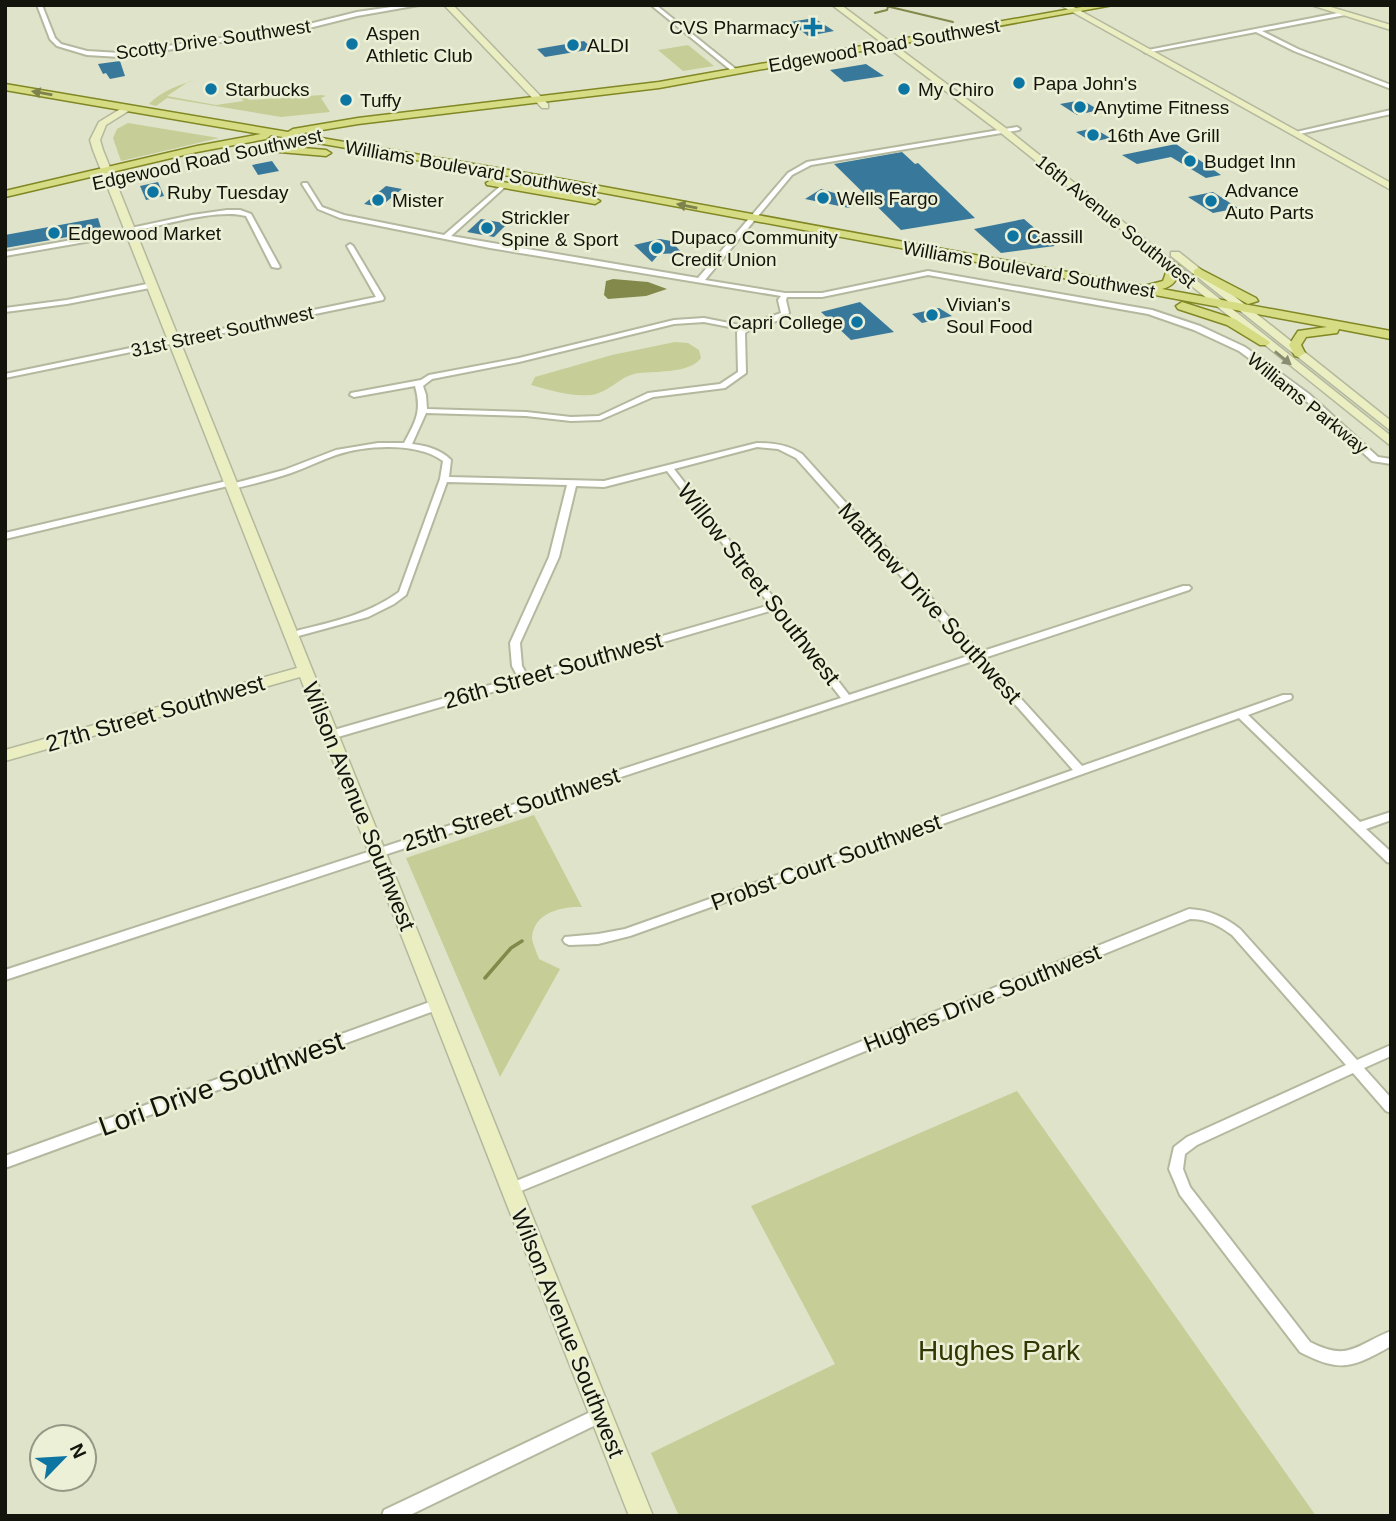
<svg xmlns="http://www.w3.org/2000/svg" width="1396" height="1521" font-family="Arial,sans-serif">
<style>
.green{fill:#c6cd96}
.water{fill:#83894b}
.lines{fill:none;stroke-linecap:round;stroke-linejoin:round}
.stream-far1{stroke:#83894b;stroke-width:2}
.stream{stroke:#83894b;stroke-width:3.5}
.building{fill:#38799b}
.street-casing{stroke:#b4b89f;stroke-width:4}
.secondary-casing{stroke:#b4b89f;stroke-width:3}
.primary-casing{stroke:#808724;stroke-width:3}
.street{fill:#fff;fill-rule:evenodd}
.secondary{fill:#eaeec1;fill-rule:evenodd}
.primary{fill:#d6dc83;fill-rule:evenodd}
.oneway{fill:#7e824d}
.oneway2{fill:#898c6f}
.poi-dot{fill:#0d75a1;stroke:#ecf0d6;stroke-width:2.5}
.labels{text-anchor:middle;stroke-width:5;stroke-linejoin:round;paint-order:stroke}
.far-poi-label{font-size:19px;fill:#13140b;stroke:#ecf0d6;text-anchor:start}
.far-street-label{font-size:19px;fill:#13140b;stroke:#ecf0d6}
.street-label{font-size:23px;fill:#13140b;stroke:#ecf0d6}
.near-street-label{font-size:28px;fill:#13140b;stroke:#ecf0d6}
.near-park-label{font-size:28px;fill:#323602;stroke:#ecf0d6}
</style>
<rect width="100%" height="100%" fill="#dfe3c9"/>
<!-- green -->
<path class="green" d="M688,45L714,66L683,71L658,50Z
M201,79L188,82L167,96L216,105L244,101L238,97L244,93L249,100L322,95L326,96L321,98L330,112L281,117L167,98L156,106L149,104C161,91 182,83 201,79Z
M128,123L219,138L121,161L113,138L117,129Z
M675,342L688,343L699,350L701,358C688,375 653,370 634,374C618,378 607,394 590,395C571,397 550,390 531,385L535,377L612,355Z
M534,815L582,907C563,906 534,912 532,937C532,943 537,953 539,959L560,969L500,1077L406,858Z
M1017,1091L1316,1516H679L651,1453L835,1364L751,1206Z"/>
<!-- water -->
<path class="water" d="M613,279L648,282L667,289L646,296L608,299L604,295L606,281Z"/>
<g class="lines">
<!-- stream-far1 -->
<path class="stream-far1" d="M882,5L953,22
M875,13L887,10L888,7"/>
<!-- stream -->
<path class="stream" d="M485,978L511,948L522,941"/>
</g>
<!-- building -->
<path class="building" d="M814,18L834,31L808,36L790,22Z
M584,41L593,49L545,57L537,49Z
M120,61L125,76L110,79L106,73L103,74L98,64Z
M866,64L884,76L844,82L830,70Z
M1082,100L1099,110L1077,115L1060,104Z
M1094,128L1110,138L1092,142L1076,132Z
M1176,144L1221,175L1206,178L1171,157L1137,164L1122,155Z
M902,152L915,164L918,163L975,218L901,230L834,164Z
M272,161L279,171L258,175L252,165Z
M158,182L164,196L146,200L140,186Z
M386,186L402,189L380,207L364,204Z
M821,189L861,201L849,208L805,199Z
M1213,192L1238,208L1213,213L1188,197Z
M98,218L102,231L5,248V235Z
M481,219L498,222L507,224L494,237L467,232Z
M1024,219L1055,246L1001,253L974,229Z
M660,239L671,241L682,253L659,254L652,262L634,245Z
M860,302L894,332L851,340L821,312Z
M939,308L952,316L922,323L912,314Z"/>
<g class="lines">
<!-- street casing -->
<g class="street-casing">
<path id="street" d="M37,5H42L55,38L61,44L87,51L120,53L301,26L357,12L405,5H419L357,16L301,30L120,57L87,55L57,46L50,39Z
M651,5H656L737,70V72H733Z
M1343,12L1345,15L1262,31L1298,49L1391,85V89L1294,51L1256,32L1146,53L1143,51Z
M1391,110V114L1295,135L1292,133Z
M1017,127L1020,129L1019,130L811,165L792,175L705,280L785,293H822L928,271L1152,310L1200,326L1245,347L1309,394L1378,457L1391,459V464L1372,461L1303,398L1239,351L1194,330L1148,314L928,275L822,297H787L786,300L789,313C778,325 757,323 745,333L746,373L725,388L653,397L600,420L571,421L526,416L426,413L412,444C427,446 440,449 451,460L449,477L604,481L757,443C774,443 788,445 802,454L980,652L1183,586H1189L1191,588L1189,590L984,658L1082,766L1283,695H1291L1292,697L1291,699L1248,715L1360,822L1391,812V820L1366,829L1391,852V863L1387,862L1239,718L630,936L598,944L569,945L565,943L563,940L565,937L598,934L625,929L1073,770L976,660L5,980V970L841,698L773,610L331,739L327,738L326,735L327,732L518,677L512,666L510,643L549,557L567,485L447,482L406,595L394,604L368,617L291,638L286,635L288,633C327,623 366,616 399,592L440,479L443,461C417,442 366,445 336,455C321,460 306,468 291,473C271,480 252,484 232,489L228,486L5,539V533L231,480L235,483L284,470L336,450L378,443H404C416,421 422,411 415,386L354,397L350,395L351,393L421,380L429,375L519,358L674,320L704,318L744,326L781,313L778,300L781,296L490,248L340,218L318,209L302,184L303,183H307L322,207L344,215L444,235L504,183L507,185L506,186L451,236L698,278L788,173L807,162ZM704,322L740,329L737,332L738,372L720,384L648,393L599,416L571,417L526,412L427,409L426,395L423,386L432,379L519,362L674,324ZM757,447L778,449L796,458L971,655L849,695L674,469ZM667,471L770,605L527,675L522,666L520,643L559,557L576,486L604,487Z
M227,210H240L251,214L280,267L278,268L272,267L246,216C218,208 164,225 134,231L131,234L5,256V252L128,230L131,228L192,215Z
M350,244L353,246L384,298L383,300L5,378V374L376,297L347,246Z
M152,283L156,285L155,287L67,304L5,312V308L67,300Z
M1189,909C1209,910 1225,917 1240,929L1357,1060L1391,1045V1056L1364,1068L1391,1098V1113L1386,1111L1353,1073L1197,1145L1185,1154L1183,1169L1190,1187L1310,1342C1349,1362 1356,1345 1391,1331V1346C1352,1368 1341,1373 1300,1352L1180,1195L1169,1169L1174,1147L1187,1137L1346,1065L1232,935C1218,925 1207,919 1190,919L516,1193L511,1195L506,1193L504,1189L506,1185Z
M438,999L442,1000L444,1004L442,1008L5,1168V1156Z
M601,1407L606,1410L609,1415L606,1420L408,1516H382L384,1510Z"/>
</g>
<!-- secondary casing -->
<g class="secondary-casing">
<path id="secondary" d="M444,5H453L548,104V108H542Z
M832,5H841L1007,129L1391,436V446L1001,133Z
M1060,5H1070L1391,183V190Z
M1311,5H1324L1391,25V30Z
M127,105L131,108L130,110L106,125L100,140L103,150L653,1516H629L300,677L5,761V750L297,668L93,150L90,140L99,122Z
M1171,252H1179L1391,421V431L1171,256Z"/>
</g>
<!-- primary casing -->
<g class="primary-casing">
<path id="primary" d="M1093,5H1113L659,88L358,124L298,134L561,179L1144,286L1163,281L1168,267L1174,263L1180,267C1178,279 1174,286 1162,289L1391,331V339L1339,329L1337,333L1306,337L1301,345L1305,353L1299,357L1295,356L1289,345L1298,331L1327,327L561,185L271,135L266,139L197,152L5,197V191L197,146L261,134L5,90V84L288,132L293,129L358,118L659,82Z
M268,145L326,150L331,153L326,156L268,151L247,153L242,150Z
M491,180L595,198L600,201L595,204L487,185L486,183Z
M1198,268L1256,298L1258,301L1248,304L1194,274V270Z
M1182,302L1235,319L1270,342L1268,345H1260L1227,325L1178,309L1176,306Z"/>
</g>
<!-- street -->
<use href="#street" class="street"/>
<!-- secondary -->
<use href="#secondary" class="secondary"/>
<!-- primary -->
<use href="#primary" class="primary"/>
</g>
<!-- one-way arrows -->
<defs><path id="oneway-solid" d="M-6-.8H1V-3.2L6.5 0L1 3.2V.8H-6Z" transform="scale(1.75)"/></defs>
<g class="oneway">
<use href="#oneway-solid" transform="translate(42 93) rotate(-170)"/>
<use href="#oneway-solid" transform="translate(687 206) rotate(-169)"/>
</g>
<use class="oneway2" href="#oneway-solid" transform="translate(1283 358) rotate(39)"/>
<!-- markers -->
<g class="poi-dot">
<path d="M809.5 16.5h7v7h7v7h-7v7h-7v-7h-7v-7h7z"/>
<circle cx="352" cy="44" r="7"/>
<circle cx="573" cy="45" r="7"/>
<circle cx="1019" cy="83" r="7"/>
<circle cx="211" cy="89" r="7"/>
<circle cx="904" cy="89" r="7"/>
<circle cx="346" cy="100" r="7"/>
<circle cx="1080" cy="107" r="7"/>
<circle cx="1093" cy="135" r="7"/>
<circle cx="1190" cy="161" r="7"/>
<circle cx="153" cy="192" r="7"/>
<circle cx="823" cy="198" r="7"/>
<circle cx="378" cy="200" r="7"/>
<circle cx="1211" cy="201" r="7"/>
<circle cx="487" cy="228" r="7"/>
<circle cx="54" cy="233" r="7"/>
<circle cx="1013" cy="236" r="7"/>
<circle cx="657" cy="248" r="7"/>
<circle cx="932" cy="315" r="7"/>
<circle cx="857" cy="322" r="7"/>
</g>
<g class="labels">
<!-- far-poi labels -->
<g class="far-poi-label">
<text x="799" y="34" text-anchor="end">CVS Pharmacy</text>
<text x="366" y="40">Aspen<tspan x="366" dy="22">Athletic Club</tspan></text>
<text x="587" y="52">ALDI</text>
<text x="1033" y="90">Papa John's</text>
<text x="225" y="96">Starbucks</text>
<text x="918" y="96">My Chiro</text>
<text x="360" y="107">Tuffy</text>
<text x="1094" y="114">Anytime Fitness</text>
<text x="1107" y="142">16th Ave Grill</text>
<text x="1204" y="168">Budget Inn</text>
<text x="1225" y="197">Advance<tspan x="1225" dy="22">Auto Parts</tspan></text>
<text x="167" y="199">Ruby Tuesday</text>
<text x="837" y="205">Wells Fargo</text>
<text x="392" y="207">Mister</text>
<text x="501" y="224">Strickler<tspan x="501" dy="22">Spine &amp; Sport</tspan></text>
<text x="68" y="240">Edgewood Market</text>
<text x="1027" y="243">Cassill</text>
<text x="671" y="244">Dupaco Community<tspan x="671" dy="22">Credit Union</tspan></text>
<text x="946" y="311">Vivian's<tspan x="946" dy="22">Soul Food</tspan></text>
<text x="843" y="329" text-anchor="end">Capri College</text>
</g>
<!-- far-street labels -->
<g class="far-street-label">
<text transform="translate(213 39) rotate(-8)" y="7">Scotty Drive Southwest</text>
<text transform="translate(884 45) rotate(-10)" y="7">Edgewood Road Southwest</text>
<text transform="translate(207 159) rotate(-12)" y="7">Edgewood Road Southwest</text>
<text transform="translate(471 168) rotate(10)" y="7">Williams Boulevard Southwest</text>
<text transform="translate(1116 221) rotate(39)" y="7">16th Avenue Southwest</text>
<text transform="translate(1029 269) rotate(10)" y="7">Williams Boulevard Southwest</text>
<text transform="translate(222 331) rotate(-12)" y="7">31st Street Southwest</text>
<text transform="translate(1308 403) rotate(39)" y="7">Williams Parkway</text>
</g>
<!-- street labels -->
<g class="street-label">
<text transform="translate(759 584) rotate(52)" y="8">Willow Street Southwest</text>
<text transform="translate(930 603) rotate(48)" y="8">Matthew Drive Southwest</text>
<text transform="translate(553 670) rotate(-16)" y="8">26th Street Southwest</text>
<text transform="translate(155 713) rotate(-16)" y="8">27th Street Southwest</text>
<text transform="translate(359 806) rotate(68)" y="8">Wilson Avenue Southwest</text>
<text transform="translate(511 809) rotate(-18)" y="8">25th Street Southwest</text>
<text transform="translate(826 862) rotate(-20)" y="8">Probst Court Southwest</text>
<text transform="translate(982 998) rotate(-22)" y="8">Hughes Drive Southwest</text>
<text transform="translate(568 1333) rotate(68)" y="8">Wilson Avenue Southwest</text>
</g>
<!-- near-street labels -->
<g class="near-street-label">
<text transform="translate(221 1083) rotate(-20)" y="10">Lori Drive Southwest</text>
</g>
<!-- near-park labels -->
<g class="near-park-label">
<text x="999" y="1360">Hughes Park</text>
</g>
</g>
<!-- border -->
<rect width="1396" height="1521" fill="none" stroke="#13140b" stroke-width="14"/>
<!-- north arrow -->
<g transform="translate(63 1458) rotate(65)"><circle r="33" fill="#ecf0d6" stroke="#959885" stroke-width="2"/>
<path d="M0-5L12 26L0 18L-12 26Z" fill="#0d75a1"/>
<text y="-10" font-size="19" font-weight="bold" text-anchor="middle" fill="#13140b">N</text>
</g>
</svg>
